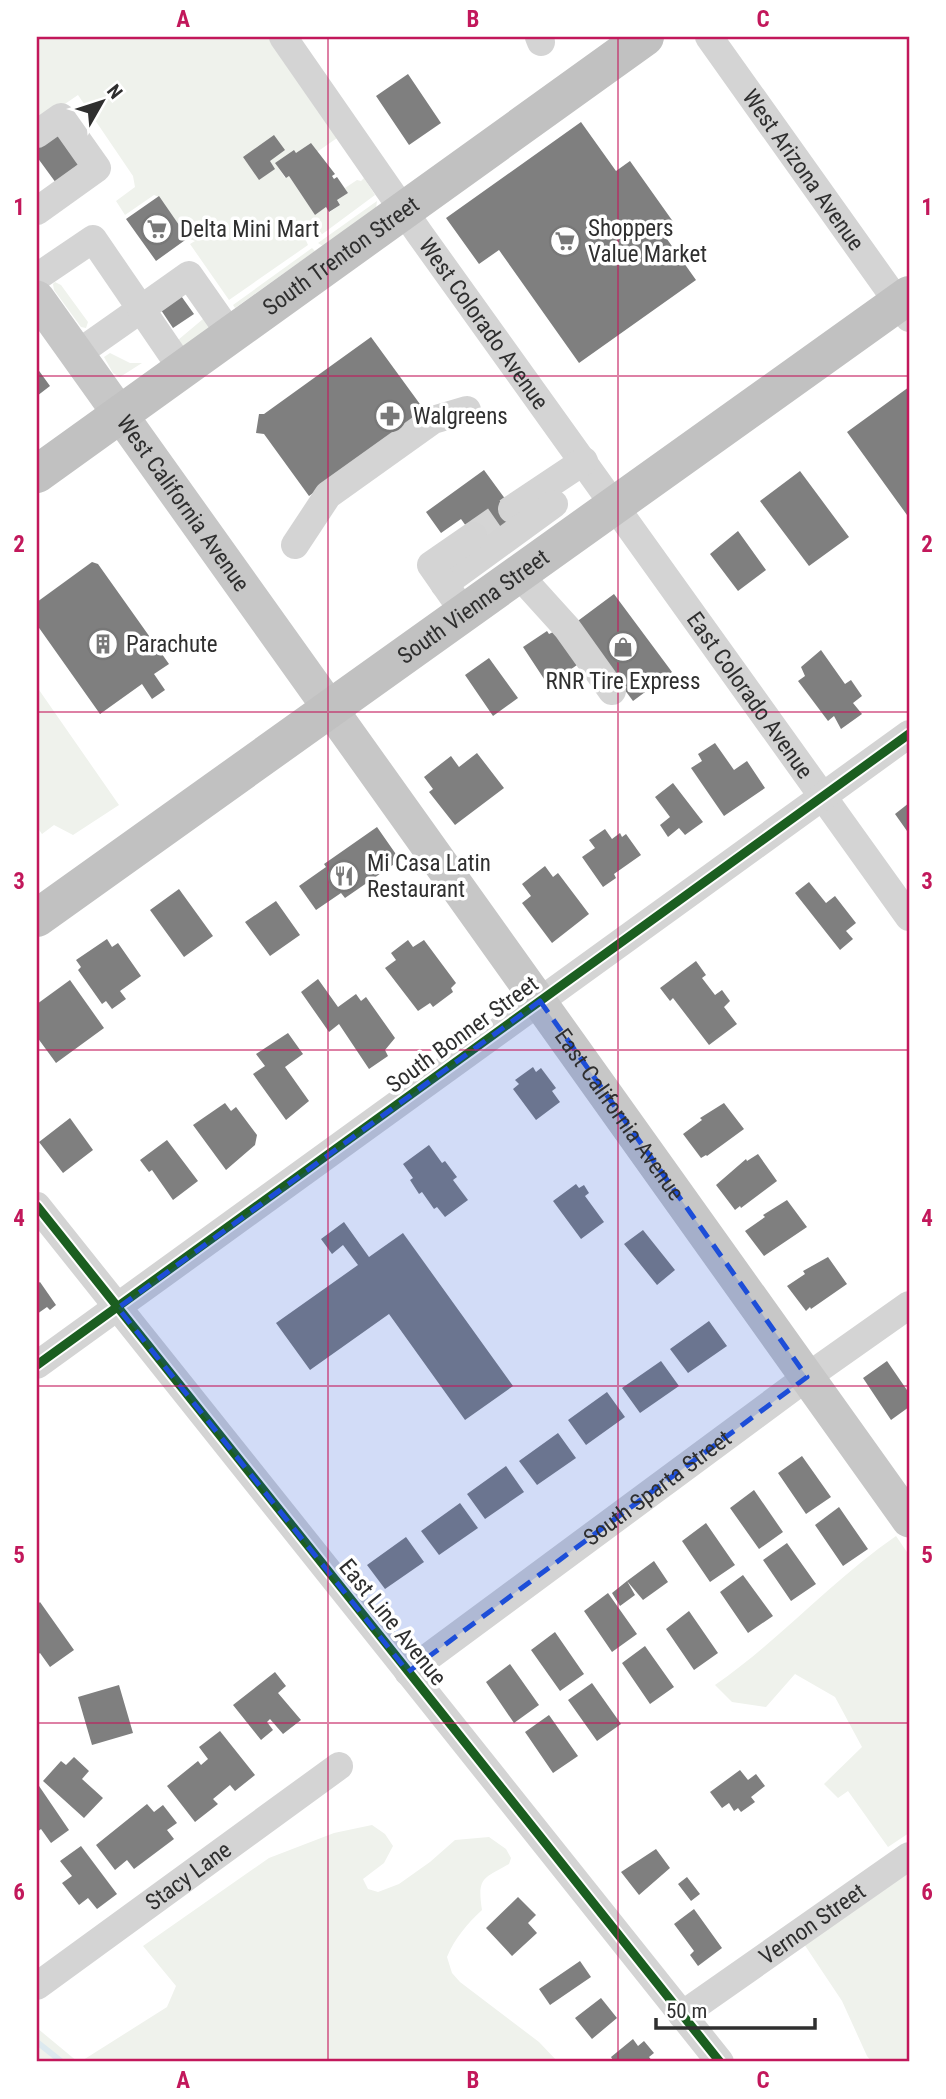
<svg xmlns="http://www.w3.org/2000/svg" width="946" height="2099" font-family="'Roboto Condensed',sans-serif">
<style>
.green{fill:#eff2ec}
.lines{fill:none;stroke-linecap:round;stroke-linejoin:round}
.stream{stroke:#dce9ef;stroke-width:6}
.building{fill:#7f7f7f}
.minor-tunnel{stroke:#d5d5d5;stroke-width:28;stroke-dasharray:28 14;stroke-linecap:butt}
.minor{stroke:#d4d4d4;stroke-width:28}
.major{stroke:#c7c7c7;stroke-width:35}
.highway{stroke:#c1c1c1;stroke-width:38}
.cycleway-casing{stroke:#fff;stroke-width:13}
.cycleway{stroke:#1b5e20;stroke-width:9}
.marked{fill:#1d4ed8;fill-opacity:0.2;stroke:#1d4ed8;stroke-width:5;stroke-dasharray:14 9;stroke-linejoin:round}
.grid{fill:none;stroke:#c2185b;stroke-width:2;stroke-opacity:0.55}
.labels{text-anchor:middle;stroke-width:7;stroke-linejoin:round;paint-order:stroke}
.street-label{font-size:23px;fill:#2f2f2f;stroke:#fff}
.poi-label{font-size:23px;fill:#2f2f2f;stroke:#fff;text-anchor:start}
.neatline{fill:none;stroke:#c2185b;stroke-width:2.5}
.grid-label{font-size:23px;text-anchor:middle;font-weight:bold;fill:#c2185b}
</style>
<rect width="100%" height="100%" fill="#fff"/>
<!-- green -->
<path class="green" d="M37,37H273L337,138L317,152L296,153L294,151L276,164L285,178L289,176L315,215L326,207L330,212L340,205L337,200L348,193L345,188L357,180L361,181L364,178L375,195L317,238L312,230L304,236L308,245L229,300L190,244L195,241L188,238L159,197L154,195L125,215L116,201L135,187L133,176L78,95L37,123Z
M377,201L376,208L326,248L318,243Z
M312,248L315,251L235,308L233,305Z
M55,282L61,285L88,322L86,328L81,327L54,290L53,284Z
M203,319H206L211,326L185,349L178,340Z
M110,353L130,363H142L120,377L113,373L104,357Z
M37,687L119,805L73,835L54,825L42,834L37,827Z
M896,1536L909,1555V1833L888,1847L848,1791L838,1798L824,1784L862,1747L835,1697L795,1674L766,1707L732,1702L715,1685C780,1640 832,1580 896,1536Z
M372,1825L385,1834L393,1846L384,1863L363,1879L368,1889L378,1892L399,1884L430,1862L455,1840L489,1837L506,1849L511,1858L509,1864C483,1879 477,1877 482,1910C467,1924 455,1938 447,1957L452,1973L460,1982L539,2042L558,2062H80L167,2007L176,1986L143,1946L269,1858L334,1833Z
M909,1869V2062H872L867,2056L842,2001L804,1944Z
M37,2028L78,2062H37Z"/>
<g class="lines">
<!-- stream -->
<path class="stream" d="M37,2042L62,2062"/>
</g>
<!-- building -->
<path class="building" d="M408,74L441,123L409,145L376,96Z
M581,122L616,171L630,161L674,223L662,232L696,280L579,363L499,250L479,264L446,218Z
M60,126L85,162L56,183L37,157V143Z
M274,135L285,150L270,161L275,169L259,180L243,157Z
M311,143L335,174L332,176L334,179L337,177L348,193L337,200L340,205L329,212L326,207L315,215L289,176L286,178L275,163L294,150L296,153Z
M159,196L188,238L156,261L126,219Z
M179,293L194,314L173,328L159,307Z
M371,337L425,411L309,496L264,434L256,433L259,414H264Z
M37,368L50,386L37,396Z
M909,387V513L907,515L847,432Z
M484,470L520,519L481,547L461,519L441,533L426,512Z
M800,471L849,537L809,566L760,501Z
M738,531L766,570L738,591L710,554Z
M92,562L98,564L169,664L154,674L165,690L152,699L142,684L100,714L37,625V602Z
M614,594L672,672L633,701L575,623Z
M547,631L549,634L555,631L577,665L567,672L570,675L550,688L523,647Z
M821,650L845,684L851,680L862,696L853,703L862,714L841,729L834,716L828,721L798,681L805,676L801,667Z
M489,658L518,698L493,716L465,675Z
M715,743L734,770L747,761L765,788L724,816L691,768L702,761L698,754Z
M477,753L504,788L455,825L429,792L433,789L424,777L451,756L459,767Z
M673,783L703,822L685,835L679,828L668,837L660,825L670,817L655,797Z
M909,803V829L907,831L895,814Z
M377,827L400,860L345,898L341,893L316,910L299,886L326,867L324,864Z
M605,829L612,839L620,833L622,837L626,834L641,855L614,874L616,878L603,887L582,857L595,848L589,840Z
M545,866L553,877L558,873L589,914L552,943L522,903L531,896L522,884Z
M809,882L826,903L835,896L856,923L846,931L853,939L840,950L795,893Z
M179,889L213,936L184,957L150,910Z
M276,901L300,935L270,956L245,922Z
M107,939L112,947L118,943L141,976L120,991L126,999L112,1009L106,1001L102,1004L78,970L81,967L76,960Z
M408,940L413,947L424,940L456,983L451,988L453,992L433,1007L430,1003L418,1011L385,968L396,960L391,953Z
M696,961L706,975L702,978L715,995L722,990L730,1001L724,1007L737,1024L709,1045L673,998L670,1001L660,988Z
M318,979L338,1007L356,994L361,1001L366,997L395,1038L385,1050L388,1056L369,1069L339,1024L329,1032L301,992Z
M70,980L104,1028L56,1063L37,1037V1004Z
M288,1033L303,1054L285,1067L309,1101L286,1120L253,1074L265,1066L256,1054Z
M533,1067L536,1072L541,1068L556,1088L552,1091L560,1102L536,1120L513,1089L519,1084L515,1080Z
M225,1103L231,1111L236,1107L257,1135L255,1145L226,1170L193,1125Z
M724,1103L744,1129L707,1156L706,1155L701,1158L683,1134L702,1120L700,1118Z
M70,1118L93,1150L63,1173L39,1142Z
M167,1140L198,1181L173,1200L152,1170L149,1172L140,1160Z
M429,1145L442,1163L445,1161L457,1177L453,1180L468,1200L445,1217L437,1207L434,1209L422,1192L419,1194L410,1180L413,1178L403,1164Z
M758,1154L777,1181L741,1208L740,1206L735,1210L716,1185L746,1159L747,1161Z
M576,1184L579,1188L584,1185L589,1193L585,1196L604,1222L581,1239L553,1201Z
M787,1200L807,1227L764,1256L745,1231L765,1217L763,1215Z
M344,1222L369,1257L403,1233L513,1386L465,1420L389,1314L310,1370L276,1323L358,1265L343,1245L332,1254L321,1239Z
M643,1230L675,1270L657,1285L624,1244Z
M828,1257L847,1284L811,1309L810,1307L806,1311L787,1286L805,1274L803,1271Z
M40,1282L56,1305L50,1310L47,1307L37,1314V1284Z
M709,1321L727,1346L688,1373L670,1349Z
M661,1361L679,1386L640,1413L622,1388Z
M887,1361L909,1393V1407L891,1420L863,1378Z
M607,1392L625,1417L586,1445L568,1420Z
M558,1433L576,1458L537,1485L519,1461Z
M802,1456L831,1497L806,1514L778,1473Z
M506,1466L524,1492L485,1519L467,1494Z
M754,1490L783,1532L759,1549L730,1508Z
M460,1503L478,1528L439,1555L421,1531Z
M839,1507L868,1549L843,1566L815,1525Z
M706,1523L735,1565L710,1582L682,1541Z
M406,1537L424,1562L385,1589L367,1565Z
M787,1543L816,1584L791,1601L763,1560Z
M654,1561L668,1582L643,1600L627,1581L635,1595L620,1606L612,1593L627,1581Z
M743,1575L773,1616L748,1633L720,1592Z
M608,1593L637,1634L612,1652L584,1611Z
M40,1602L74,1650L50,1667L40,1653L37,1655V1605Z
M689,1611L718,1653L694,1670L666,1629Z
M555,1632L584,1674L560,1691L531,1650Z
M645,1646L674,1687L650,1704L622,1663Z
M510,1664L539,1705L514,1723L486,1682Z
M275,1672L286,1686L278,1693L301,1720L283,1734L270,1719L267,1722L273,1730L261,1740L233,1705Z
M592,1683L621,1724L597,1741L568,1700Z
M119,1685L133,1733L92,1745L78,1697Z
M549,1715L578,1756L553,1773L525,1732Z
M220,1731L255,1775L235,1791L230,1785L213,1799L218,1804L195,1822L167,1786L198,1761L201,1765L208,1759L199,1747Z
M74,1757L89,1771L82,1779L103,1798L84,1818L43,1781L61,1761L66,1765Z
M740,1770L748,1780L756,1774L765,1786L751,1797L755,1802L741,1812L738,1808L734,1811L729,1803L722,1808L710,1792Z
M37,1783L69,1830L51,1843L41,1829L37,1832Z
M147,1804L154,1812L163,1805L177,1823L167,1830L174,1839L134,1869L127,1860L115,1870L96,1845Z
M81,1846L117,1894L97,1909L88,1898L79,1905L62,1883L72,1876L60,1861Z
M656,1849L670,1868L639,1895L621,1872Z
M687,1877L700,1894L691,1901L678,1884Z
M518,1897L536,1915L528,1923L537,1933L512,1956L486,1928Z
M694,1909L722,1948L698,1966L690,1955L694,1951L674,1924Z
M580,1961L591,1977L550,2005L539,1989Z
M601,1998L617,2018L592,2039L575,2018Z
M633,2039L638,2046L644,2041L654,2053L649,2057L653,2062H614L611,2057Z"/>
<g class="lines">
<!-- minor-tunnel -->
<path class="minor-tunnel" d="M473,536L512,509"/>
<!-- minor -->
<g class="minor">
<path id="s1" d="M283,37L419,233L909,917"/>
<path d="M539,37L541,42"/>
<path id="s2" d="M709,37L909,318"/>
<path d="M37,134L61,117L97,168L37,211"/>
<path d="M37,277L93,239L141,309L77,354"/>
<path d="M182,369L141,309L189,275L231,335"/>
<path d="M512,509L584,461"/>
<path d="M295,545L328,495L433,420L467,410"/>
<path d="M519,575L567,628L612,691"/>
<path d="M444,584L554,504"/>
<path d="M454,598L431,565L473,536"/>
<path d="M37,1206L720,2062"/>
<path d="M37,1365L909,734"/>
<path id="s3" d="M408,1672L807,1377L909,1305"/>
<path id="s4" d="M37,1986L339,1766"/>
<path id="s5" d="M682,2015L909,1856"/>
</g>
<!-- major -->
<path class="major" id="s6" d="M37,298L909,1520"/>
<!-- highway -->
<g class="highway">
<path id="s7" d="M37,474L645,37"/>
<path id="s8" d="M37,918L909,295"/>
</g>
<!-- cycleway casing -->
<g class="cycleway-casing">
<path id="cycleway" d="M37,1206L720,2062
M37,1365L909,734"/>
</g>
<!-- cycleway -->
<use href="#cycleway" class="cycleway"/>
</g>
<!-- marked area -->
<path class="marked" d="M540,1001L807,1377L408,1672L118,1308Z"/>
<!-- grid -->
<path class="grid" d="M328,37V2062M618,37V2062M37,376H909M37,712H909M37,1050H909M37,1386H909M37,1723H909"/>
<!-- icons -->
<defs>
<g id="supermarket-ring" transform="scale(1.575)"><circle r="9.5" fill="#fff" stroke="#787878" stroke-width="1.5"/><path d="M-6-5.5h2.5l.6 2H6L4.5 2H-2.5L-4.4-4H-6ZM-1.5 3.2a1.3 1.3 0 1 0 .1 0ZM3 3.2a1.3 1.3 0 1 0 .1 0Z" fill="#787878"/></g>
<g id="pharmacy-ring" transform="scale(1.575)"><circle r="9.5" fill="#fff" stroke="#787878" stroke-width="1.5"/><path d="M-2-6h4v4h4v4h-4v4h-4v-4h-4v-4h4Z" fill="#787878"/></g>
<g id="building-ring" transform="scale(1.575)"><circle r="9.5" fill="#fff" stroke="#787878" stroke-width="1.5"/><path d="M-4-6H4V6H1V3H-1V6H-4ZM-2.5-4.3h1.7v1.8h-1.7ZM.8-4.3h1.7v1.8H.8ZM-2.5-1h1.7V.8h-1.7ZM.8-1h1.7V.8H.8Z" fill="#787878"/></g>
<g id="shop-ring" transform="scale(1.575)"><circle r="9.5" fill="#fff" stroke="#787878" stroke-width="1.5"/><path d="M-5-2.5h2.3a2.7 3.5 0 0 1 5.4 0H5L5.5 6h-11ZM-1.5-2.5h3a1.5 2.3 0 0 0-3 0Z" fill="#787878"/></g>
<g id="restaurant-ring" transform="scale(1.575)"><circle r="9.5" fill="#fff" stroke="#787878" stroke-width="1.5"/><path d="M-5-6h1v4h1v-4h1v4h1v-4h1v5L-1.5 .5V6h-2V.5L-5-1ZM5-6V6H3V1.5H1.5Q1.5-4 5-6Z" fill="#787878"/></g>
</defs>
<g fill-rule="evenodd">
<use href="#supermarket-ring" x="157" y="229"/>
<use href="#supermarket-ring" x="565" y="241"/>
<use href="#pharmacy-ring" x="390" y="416"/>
<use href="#building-ring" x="103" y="644"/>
<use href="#shop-ring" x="623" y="647"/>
<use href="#restaurant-ring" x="344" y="876"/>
</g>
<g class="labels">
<!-- street labels -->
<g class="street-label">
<text dy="8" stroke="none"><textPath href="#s2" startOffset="163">West Arizona Avenue</textPath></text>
<text dy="8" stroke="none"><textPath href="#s7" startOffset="374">South Trenton Street</textPath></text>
<text dy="8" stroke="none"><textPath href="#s1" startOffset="350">West Colorado Avenue</textPath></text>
<text dy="8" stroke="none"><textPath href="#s6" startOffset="252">West California Avenue</textPath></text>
<text dy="8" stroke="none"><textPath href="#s8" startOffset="536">South Vienna Street</textPath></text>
<text dy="8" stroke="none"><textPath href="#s1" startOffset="807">East Colorado Avenue</textPath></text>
<text transform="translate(462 1034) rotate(-36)" y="8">South Bonner Street</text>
<text dy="8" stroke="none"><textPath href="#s6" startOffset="1003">East California Avenue</textPath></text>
<text dy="8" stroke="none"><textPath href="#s3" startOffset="310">South Sparta Street</textPath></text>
<text transform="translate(393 1622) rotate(51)" y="8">East Line Avenue</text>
<text dy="8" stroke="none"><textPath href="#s4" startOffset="187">Stacy Lane</textPath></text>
<text dy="8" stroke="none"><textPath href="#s5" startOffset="159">Vernon Street</textPath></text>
</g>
<!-- poi labels -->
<g class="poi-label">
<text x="588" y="236">Shoppers<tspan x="588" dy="26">Value Market</tspan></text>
<text x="180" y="237">Delta Mini Mart</text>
<text x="413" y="424">Walgreens</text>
<text x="126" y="652">Parachute</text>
<text x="623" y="689" text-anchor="middle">RNR Tire Express</text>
<text x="367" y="871">Mi Casa Latin<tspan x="367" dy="26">Restaurant</tspan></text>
</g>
</g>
<!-- border -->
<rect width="946" height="2099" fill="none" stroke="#ffffff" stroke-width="77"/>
<!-- north arrow -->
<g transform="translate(102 102) rotate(51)" stroke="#ffffff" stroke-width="5" paint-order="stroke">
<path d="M0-5L12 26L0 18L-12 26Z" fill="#2f2f2f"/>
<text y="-10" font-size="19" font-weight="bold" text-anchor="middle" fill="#2f2f2f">N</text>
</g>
<!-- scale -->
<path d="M656 2018v10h159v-10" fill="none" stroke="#2f2f2f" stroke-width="3.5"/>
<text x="666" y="2018" font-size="21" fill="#2f2f2f" stroke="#ffffff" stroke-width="5" paint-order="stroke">50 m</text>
<rect x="38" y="38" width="870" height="2022" class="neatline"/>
<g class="grid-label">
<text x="183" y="27">A</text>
<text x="473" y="27">B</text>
<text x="763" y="27">C</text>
<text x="19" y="215">1</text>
<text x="927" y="215">1</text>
<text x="19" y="552">2</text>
<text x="927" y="552">2</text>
<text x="19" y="889">3</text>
<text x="927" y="889">3</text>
<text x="19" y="1226">4</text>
<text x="927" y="1226">4</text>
<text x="19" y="1563">5</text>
<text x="927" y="1563">5</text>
<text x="19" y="1900">6</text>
<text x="927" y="1900">6</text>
<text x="183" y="2088">A</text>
<text x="473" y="2088">B</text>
<text x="763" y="2088">C</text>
</g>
</svg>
